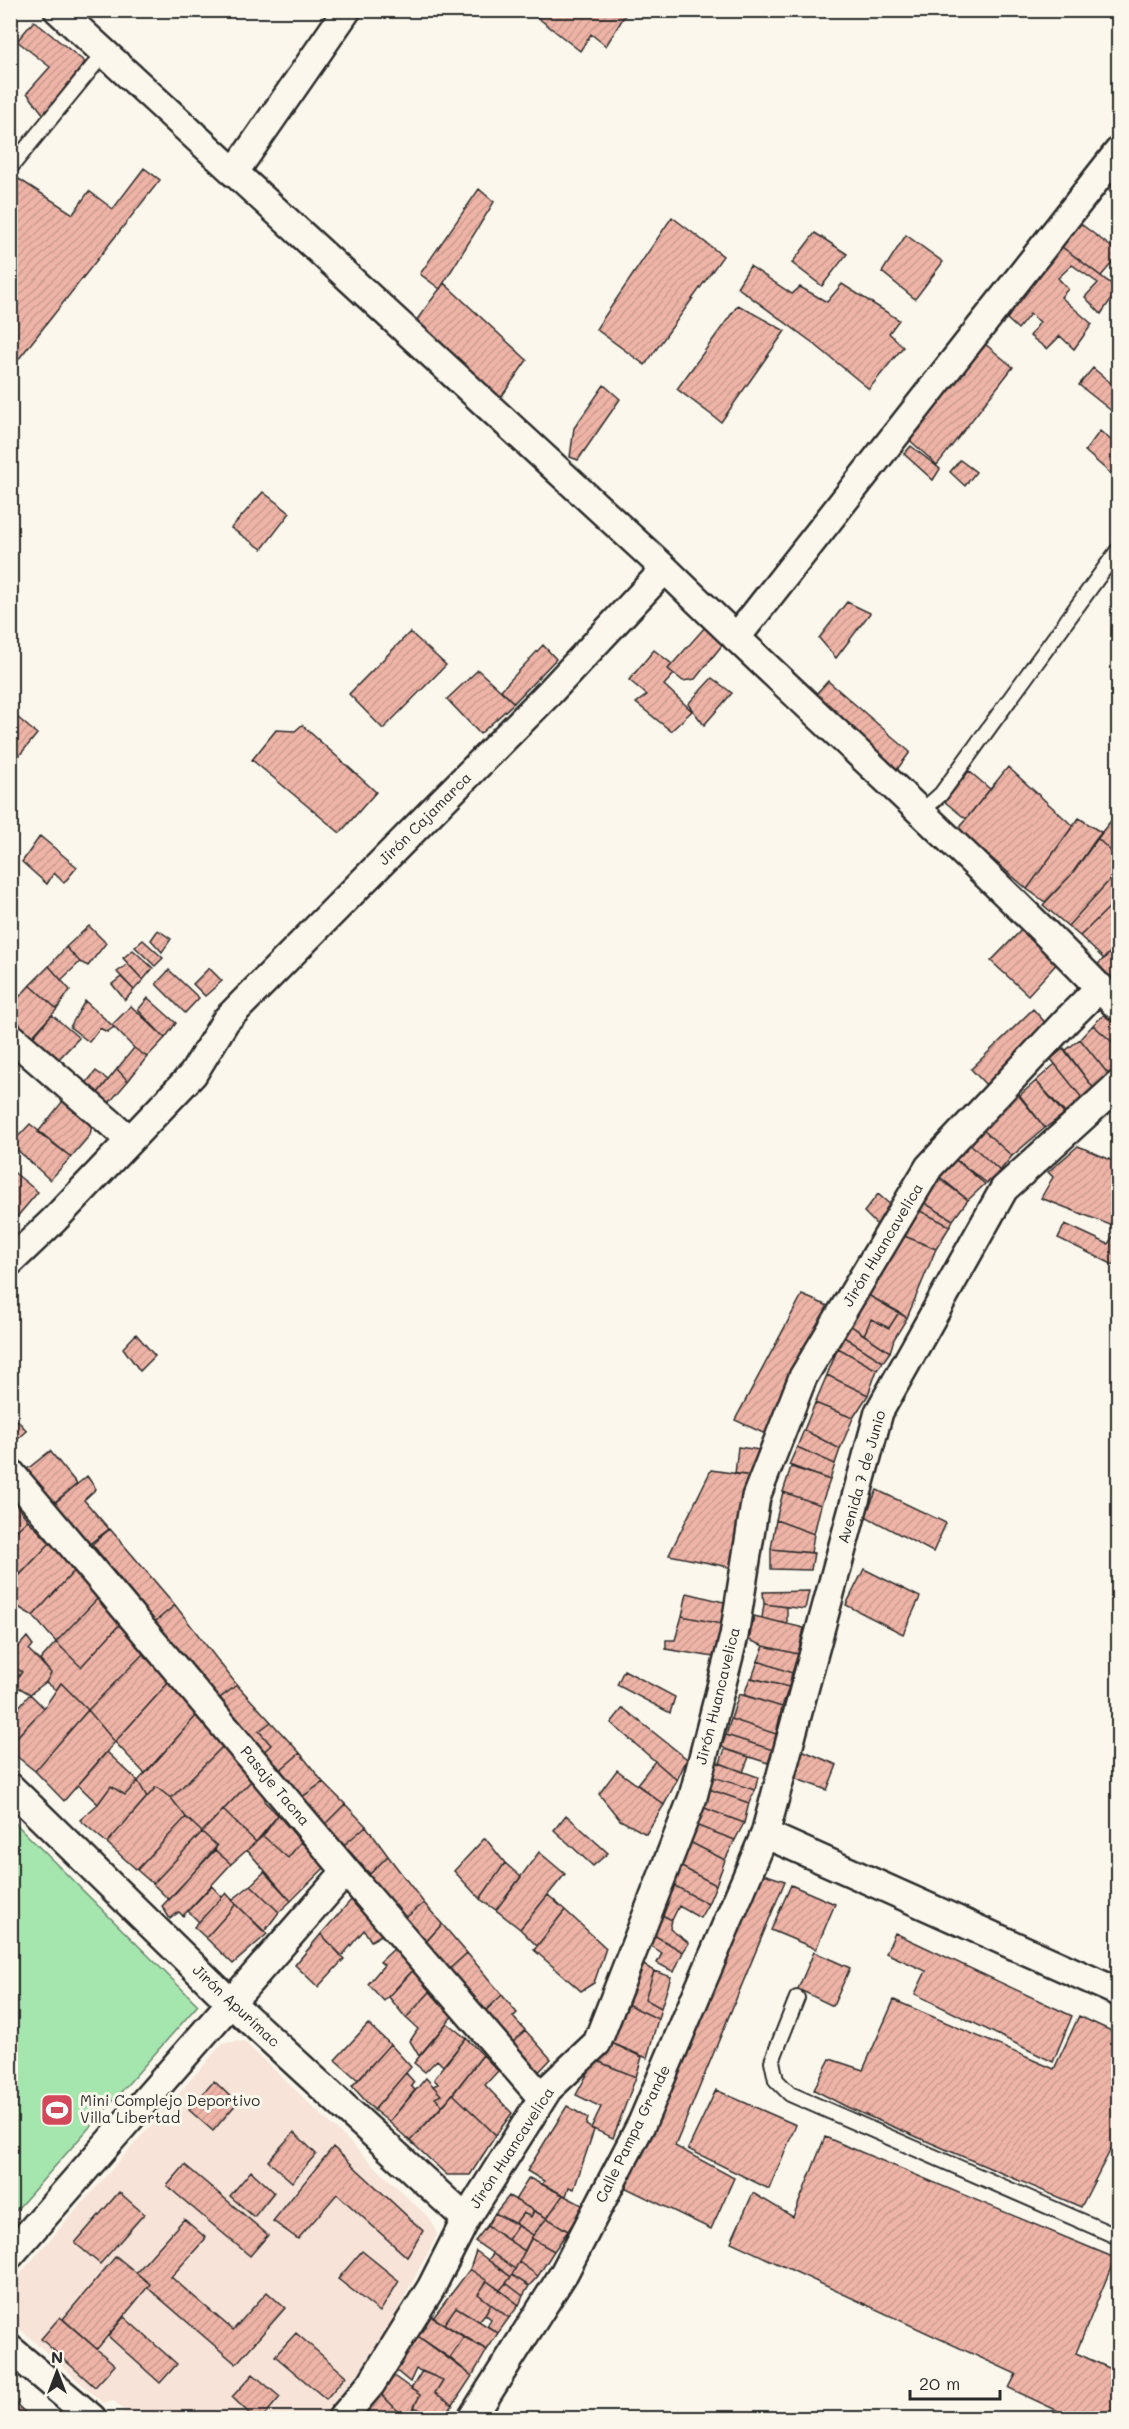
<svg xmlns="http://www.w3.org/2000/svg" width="1129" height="2429" font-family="Mali,sans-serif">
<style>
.built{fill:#f7e3d7}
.garden{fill:#a5e6af;stroke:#68886d;stroke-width:1.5}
.building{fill:url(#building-hatch);stroke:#2b2b2b;stroke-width:1.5}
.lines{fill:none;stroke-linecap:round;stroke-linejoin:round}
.service-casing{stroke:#2b2b2b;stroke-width:18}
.minor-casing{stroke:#2b2b2b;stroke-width:32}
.service{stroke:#fbf7ec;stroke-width:14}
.minor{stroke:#fbf7ec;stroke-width:27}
.labels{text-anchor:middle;stroke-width:6;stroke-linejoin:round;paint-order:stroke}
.street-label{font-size:15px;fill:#2b2b2b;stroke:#fbf7ec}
.poi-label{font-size:15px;fill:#2b2b2b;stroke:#fbf7ec;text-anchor:start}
</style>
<defs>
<pattern id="building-hatch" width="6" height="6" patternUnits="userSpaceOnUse" patternTransform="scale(1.5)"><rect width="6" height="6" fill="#eeb4a7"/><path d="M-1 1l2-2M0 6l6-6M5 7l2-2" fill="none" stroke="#cc9b90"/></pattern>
</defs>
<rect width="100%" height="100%" fill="#fbf7ec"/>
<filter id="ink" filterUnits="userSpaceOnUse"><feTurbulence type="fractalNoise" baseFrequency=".0167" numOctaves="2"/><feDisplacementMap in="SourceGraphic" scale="12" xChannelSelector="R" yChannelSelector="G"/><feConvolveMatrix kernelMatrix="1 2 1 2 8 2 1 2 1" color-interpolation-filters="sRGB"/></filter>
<g filter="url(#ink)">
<!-- built -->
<path class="built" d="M244,2041L431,2220L437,2235L376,2351L321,2418H121L124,2410L113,2400L103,2403L11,2321V2284L223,2043Z"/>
<!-- garden -->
<path class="garden" d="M11,1819L198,2005L11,2216Z"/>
<!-- building -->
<path class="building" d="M528,10H620L625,15L606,46L591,34L580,51Z
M34,21L85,62L44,115L27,93L50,67L17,41Z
M1118,162V198L1100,182Z
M144,168L160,180L10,370V190L19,179L73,214L89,191L113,209Z
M479,189L494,202L440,289L420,274Z
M672,217L723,256L645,365L596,329Z
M1073,218L1118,252V256L1101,276L1054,241Z
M815,233L847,254L822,286L792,263Z
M906,235L943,262L915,299L882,272Z
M1054,241L1118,289L1101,314L1085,297L1098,283L1072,265L1058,278L1068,289L1061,297L1092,324L1074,349L1060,336L1047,349L1030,336L1040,322L1030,314L1018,329L1007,319L1017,304L1011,298Z
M750,266L792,294L800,287L827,302L842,284L899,320L889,333L903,347L869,389L813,343L737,287Z
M444,283L527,360L497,403L413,325Z
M738,305L785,331L721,422L677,389Z
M979,339L1013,367L937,465L904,435Z
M1093,368L1118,389V416L1079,385Z
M604,385L620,399L578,460L570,457L574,428Z
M1100,431L1118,446V480L1085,451Z
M911,446L940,469L933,480L904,454Z
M960,460L976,472L965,486L950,472Z
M263,492L290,513L262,549L231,528Z
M847,602L870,613L836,658L819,638Z
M706,626L723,644L695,679L683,681L668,669Z
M410,632L446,665L383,729L349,694Z
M543,645L556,659L514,703L501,690Z
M654,650L672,664L668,669L674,674L664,685L692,711L671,731L636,703L647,695L629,680Z
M478,670L514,703L480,734L447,699Z
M712,678L732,693L704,725L688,704Z
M828,681L910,752L896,771L815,695Z
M10,711L37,734L10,767Z
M302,725L376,792L340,833L252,760L276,730L295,731Z
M1008,767L1073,826L1027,889L958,829Z
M969,771L990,789L966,819L945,802Z
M1118,812V858L1097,838Z
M1079,818L1102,833L1071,875L1045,902L1027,889Z
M40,836L77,867L64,883L54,873L47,884L22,862Z
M1097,838L1118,858V871L1068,926L1043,905L1071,875Z
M1118,871V899L1080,936L1068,926Z
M1118,899V945L1104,959L1080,936Z
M1027,924L1062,958L1028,995L991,961Z
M89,926L106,943L88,966L80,962L66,947Z
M158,930L171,939L162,952L151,940Z
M143,940L163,958L155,966L135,947Z
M1118,945V987L1098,964Z
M66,947L80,962L61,980L49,966Z
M133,950L153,968L143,980L123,958Z
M128,964L143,980L134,990L117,972Z
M49,966L70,990L57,1009L30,985Z
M209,968L222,981L205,996L193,984Z
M169,970L199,998L185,1013L156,984Z
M121,977L134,990L125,1000L112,984Z
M30,985L57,1009L30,1039L10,1021V1007Z
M148,998L176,1023L165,1038L138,1010Z
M85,1001L114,1027L107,1032L100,1028L89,1042L70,1027Z
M131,1006L165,1038L147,1057L134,1048L112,1025Z
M1112,1007L1118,1014V1047L1093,1025Z
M1033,1009L1051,1029L987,1086L971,1069Z
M52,1015L79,1038L57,1061L33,1037Z
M1093,1025L1118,1047V1066L1109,1075L1080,1039Z
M1080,1039L1109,1075L1094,1089L1065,1051Z
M134,1048L147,1057L128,1081L117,1069Z
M1064,1048L1094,1089L1082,1098L1051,1059Z
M1055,1064L1082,1098L1067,1115L1036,1081Z
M117,1069L128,1081L109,1103L98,1093Z
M96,1071L108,1080L98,1093L85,1084Z
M1036,1081L1064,1114L1045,1128L1019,1096Z
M1018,1093L1045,1128L1012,1156L981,1128Z
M67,1096L93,1119L90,1135L71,1157L38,1132Z
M30,1124L71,1157L50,1180L11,1144Z
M981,1128L1012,1156L1000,1171L967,1141Z
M967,1141L1000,1171L987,1183L952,1157Z
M1078,1146L1118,1163V1228L1041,1198L1053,1177L1048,1172Z
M952,1157L985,1184L968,1200L935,1173Z
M10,1169L38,1192L10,1225Z
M938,1178L968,1200L953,1220L921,1201Z
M878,1194L893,1207L877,1225L864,1212Z
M921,1201L953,1220L950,1226L916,1209Z
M916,1209L950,1226L936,1249L902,1235Z
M1065,1224L1108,1244L1114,1235L1118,1237V1267L1058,1238Z
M902,1235L936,1249L907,1318L868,1295Z
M802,1295L833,1308L774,1438L735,1420Z
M868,1295L899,1312L889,1328L871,1319L864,1335L850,1325Z
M899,1312L907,1318L894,1339L890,1352L864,1335L871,1319L889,1328Z
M850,1325L890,1352L883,1362L844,1337Z
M136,1334L155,1356L140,1371L123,1348Z
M844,1337L883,1362L877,1370L838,1348Z
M838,1348L877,1370L868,1395L827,1375Z
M827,1375L868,1395L853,1418L815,1403Z
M815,1403L853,1418L840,1449L804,1430Z
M10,1412L27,1431L10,1446Z
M804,1430L840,1449L835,1464L797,1447Z
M738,1447L768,1451L753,1476L735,1474Z
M797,1447L835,1464L830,1480L789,1465Z
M50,1451L77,1484L50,1506L25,1471Z
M791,1467L830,1480L821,1505L783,1492Z
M711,1470L753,1476L752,1490L744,1487L734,1568L669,1555Z
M87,1476L96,1489L84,1500L109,1529L84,1548L50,1507Z
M877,1490L946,1523L933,1552L865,1516Z
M783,1492L821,1505L814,1534L776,1520Z
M10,1497L28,1520L10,1536Z
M28,1520L50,1543L20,1575L10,1565V1536Z
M776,1520L814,1534L811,1553L771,1549Z
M110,1529L175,1605L155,1622L92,1544Z
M50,1543L75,1570L33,1616L10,1602V1585Z
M771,1549L814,1553L811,1570L771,1569Z
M10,1565L20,1575L10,1585Z
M864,1569L920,1597L903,1634L846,1605Z
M75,1570L100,1596L56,1642L33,1616Z
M809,1591L805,1609L764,1604L763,1592Z
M687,1593L728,1603L726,1625L682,1616Z
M100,1596L120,1624L81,1667L56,1642Z
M764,1604L787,1607V1624L762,1618Z
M175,1605L237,1685L212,1704L151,1625Z
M682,1616L726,1625L719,1658L666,1649V1640H675Z
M754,1616L804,1628L798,1654L764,1646L749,1640Z
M120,1624L143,1654L88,1710L61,1683L56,1690L46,1682L51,1673L40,1660L56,1642L81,1667Z
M27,1637L33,1645L29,1650L51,1673L46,1682L30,1694L13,1684L22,1672L10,1664V1656Z
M764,1646L798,1654L792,1673L758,1661Z
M143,1654L169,1682L115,1742L88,1710Z
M758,1661L792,1673L789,1687L752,1678Z
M10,1664L22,1672L10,1687Z
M624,1670L675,1697L670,1713L617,1685Z
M750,1678L789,1687L782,1707L744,1695Z
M169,1682L197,1715L145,1774L115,1742Z
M61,1683L88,1710L35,1771L10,1751V1744L44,1708Z
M237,1685L271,1722L259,1731L271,1745L258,1757L212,1704Z
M30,1694L44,1708L10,1744V1717Z
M739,1694L782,1707L776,1734L731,1719Z
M623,1708L687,1759L677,1780L611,1723Z
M88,1710L115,1742L64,1801L35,1771Z
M197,1715L223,1746L171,1798L156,1787L147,1797L138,1781Z
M731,1719L776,1734L773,1750L726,1735Z
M271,1722L300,1753L274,1775L258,1757L271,1745L259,1731Z
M726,1735L773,1750L768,1763L725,1749L722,1746Z
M223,1746L251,1781L202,1832L186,1817L171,1798Z
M797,1748L837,1765L827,1790L791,1777Z
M725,1749L749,1757L743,1772L720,1763Z
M107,1752L138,1781L125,1795L111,1786L98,1804L78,1785Z
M300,1753L323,1782L298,1800L274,1775Z
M655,1761L677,1780L664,1805L637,1784Z
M716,1762L758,1777L755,1790L713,1777Z
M617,1770L664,1805L646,1834L620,1820L599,1794Z
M713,1777L755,1790L749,1803L709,1789Z
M138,1781L147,1797L107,1843L80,1820L98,1804L111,1786L125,1795Z
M251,1781L267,1794L264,1801L278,1815L256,1842L223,1810Z
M323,1782L345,1804L325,1824L310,1806L306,1810L298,1800Z
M156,1787L171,1798L186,1817L137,1870L107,1843Z
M709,1789L749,1803L744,1823L702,1807Z
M345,1804L366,1826L344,1845L325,1824Z
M702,1807L744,1823L735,1840L695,1825Z
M223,1810L256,1842L231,1864L215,1850L217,1846L202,1832Z
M278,1815L301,1842L288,1858L263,1836Z
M566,1815L608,1853L593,1866L554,1830Z
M186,1817L202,1832L153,1884L137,1870Z
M695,1825L735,1840L725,1860L686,1840Z
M366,1826L388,1856L370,1874L344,1845Z
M202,1832L217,1846L169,1900L153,1884Z
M263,1836L288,1858L301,1842L325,1867L291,1901L247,1850Z
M485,1838L505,1863L480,1899L454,1871Z
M686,1840L725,1860L716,1885L678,1865Z
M215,1850L231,1864L183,1916L179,1912L170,1919L162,1906Z
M539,1852L565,1874L520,1929L496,1910Z
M388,1856L424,1903L399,1923L367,1883L370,1874Z
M505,1863L521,1877L496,1910L480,1899Z
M678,1865L716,1885L708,1904L668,1882Z
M754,1871L785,1881L675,2146L734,2178L711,2229L620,2185L684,2060L741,1922Z
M264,1872L291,1901L279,1912L251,1885Z
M668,1882L708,1904L700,1918L679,1906L672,1920L654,1911Z
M251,1885L279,1912L264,1932L232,1900Z
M791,1885L835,1904L816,1949L771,1930Z
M212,1886L222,1897L199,1922L188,1911Z
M226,1893L236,1904L206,1938L194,1927Z
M548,1895L565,1910L537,1946L520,1929Z
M352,1899L385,1933L371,1941L364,1930L342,1956L321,1934Z
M424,1903L442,1924L421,1947L399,1923Z
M236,1904L267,1934L233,1964L206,1938Z
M565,1910L606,1948L594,1983L581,1991L534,1950Z
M654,1911L672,1920L670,1929L689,1943L683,1952L647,1931Z
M442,1924L467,1953L446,1972L426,1942Z
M647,1931L683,1952L674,1972L657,1963L662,1953L644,1941Z
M895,1933L1072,2016L1053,2062L915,1994L926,1971L886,1953Z
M321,1934L344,1959L318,1987L295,1965Z
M396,1947L414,1969L384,2001L368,1984L384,1965L380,1962Z
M814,1952L850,1968L833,2006L798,1989Z
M467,1953L502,1995L479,2017L446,1972Z
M637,1961L654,1971L645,1999L661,2008L658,2019L623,2002Z
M414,1969L431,1991L406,2018L389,1997Z
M654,1971L671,1977L661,2008L645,1999Z
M431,1991L454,2014L419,2056L410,2041L418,2029L406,2018Z
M502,1995L517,2013L513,2017L525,2030L506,2049L479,2017Z
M894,2000L1054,2069L1079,2016L1118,2034V2153L1111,2149L1081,2207L847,2107L814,2090L830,2059L863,2070Z
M623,2002L658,2019L647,2058L607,2041Z
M447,2023L466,2038L443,2066L437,2060L425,2072L414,2063Z
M368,2024L390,2044L358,2080L335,2060Z
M525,2030L551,2059L532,2079L506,2049Z
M466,2038L483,2055L443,2106L435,2098L441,2095L433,2086L438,2084L434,2079Z
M607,2041L642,2057L636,2077L597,2061Z
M390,2044L411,2067L374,2110L352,2086Z
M483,2055L498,2071L485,2085L512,2113L496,2135L453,2094Z
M595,2060L636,2077L613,2138L591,2128L601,2107L576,2095Z
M406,2073L414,2082L411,2086L415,2090L389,2122L374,2110Z
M426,2078L441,2095L435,2098L443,2106L410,2141L389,2122Z
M214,2081L237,2103L213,2131L189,2110Z
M716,2090L796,2125L769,2189L688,2149Z
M453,2094L496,2135L470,2175H447L410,2141Z
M567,2106L588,2118L586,2125L594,2130L574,2189L569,2187L566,2196L542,2184L544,2181L527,2171Z
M294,2132L316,2154L292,2182L268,2161Z
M825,2137L1115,2258L1076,2353L1118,2372V2418H1073L1009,2388L1016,2374L731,2242L753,2193L793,2217Z
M333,2147L423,2231L407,2257L337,2194L298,2239L273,2221Z
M185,2165L268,2235L250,2256L167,2186Z
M251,2171L274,2192L254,2217L230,2196Z
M529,2178L563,2195L547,2218L515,2200Z
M119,2192L144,2214L100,2264L75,2243Z
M563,2195L584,2206L568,2231L547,2218Z
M509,2196L534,2211L531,2217L523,2213L515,2224L495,2213Z
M534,2211L547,2218L533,2235L515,2224L523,2213L531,2217Z
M495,2213L518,2225L508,2240L487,2226Z
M547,2218L568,2231L554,2251L531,2238Z
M184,2219L206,2238L171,2277L233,2330L267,2292L285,2308L236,2364L148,2288L150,2284L136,2273Z
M518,2225L533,2235L525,2251L508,2240Z
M487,2226L525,2251L515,2269L475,2241Z
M531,2238L554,2251L538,2276L519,2262Z
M362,2251L399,2281L380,2312L338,2279Z
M476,2251L511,2277L500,2290L470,2269Z
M493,2254L515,2269L511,2277L488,2260Z
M116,2256L150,2284L97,2349L63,2319Z
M519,2262L538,2276L529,2286L512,2275Z
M470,2269L487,2281L478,2294L491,2304L485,2314L479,2321L456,2307L444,2324L433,2318Z
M512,2275L529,2286L523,2296L506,2283Z
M487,2281L519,2305L509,2318L478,2294Z
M506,2283L523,2296L519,2305L500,2290Z
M491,2304L509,2318L498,2333L487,2326L491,2319L485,2314Z
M456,2307L498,2333L487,2350L444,2324Z
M428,2314L464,2337L450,2358L412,2332Z
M60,2317L115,2365L95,2387L41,2339Z
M124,2317L177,2364L160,2383L108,2336Z
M408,2329L472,2376L453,2405L435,2393L443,2380L416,2369L410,2382L387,2363Z
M296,2333L346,2376L326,2399L275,2356Z
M464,2337L487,2350L472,2376L450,2358Z
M422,2371L443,2380L435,2393L453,2405L443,2418H438L414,2407L420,2395L411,2389Z
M253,2374L280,2397L262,2418H254L232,2397Z
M391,2374L420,2395L409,2418H405L379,2392Z
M379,2392L405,2418H377L365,2411Z
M10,2398L31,2418H10Z"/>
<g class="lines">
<!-- service casing -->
<g class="service-casing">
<path id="service" d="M10,168L104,53
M922,811L941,794L1118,550
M797,1998L772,2061L776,2080L790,2094L1118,2237"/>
</g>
<!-- minor casing -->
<g class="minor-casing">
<path id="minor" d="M58,10L665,569C815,716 973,855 1118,1007
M234,173L347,10
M736,638L1118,152
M10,1036L130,1140
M10,1262L54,1220L193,1074L226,1020L550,692L665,569
M10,1472L346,1871L542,2098
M10,1787L231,2003L466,2219
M765,1834L1118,1992
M10,2255L346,1871
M10,2349L92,2418
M342,2418L371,2384L431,2288L466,2219L548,2089L597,2043L693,1797L734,1636L756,1497L803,1377L929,1167L1067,1020L1100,987
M472,2418L564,2273L642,2123L765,1834L879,1412L1004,1189L1118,1085"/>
</g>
<!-- service -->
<use href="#service" class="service"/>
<!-- minor -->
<use href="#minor" class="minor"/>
</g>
</g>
<!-- icons -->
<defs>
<g id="stadium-square" transform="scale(1.725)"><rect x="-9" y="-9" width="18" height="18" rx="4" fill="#d1495b" stroke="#fbf7ec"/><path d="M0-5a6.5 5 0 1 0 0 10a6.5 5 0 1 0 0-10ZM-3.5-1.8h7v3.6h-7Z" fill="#fff"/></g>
</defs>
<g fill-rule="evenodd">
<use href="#stadium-square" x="57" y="2110"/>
</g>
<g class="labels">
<!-- street labels -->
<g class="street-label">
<text transform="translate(425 819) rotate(-45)" y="5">Jirón Cajamarca</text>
<text transform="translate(883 1245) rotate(-59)" y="5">Jirón Huancavelica</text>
<text transform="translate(862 1477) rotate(-74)" y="5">Avenida 7 de Junio</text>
<text transform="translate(718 1696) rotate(-76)" y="5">Jirón Huancavelica</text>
<text transform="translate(275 1786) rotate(50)" y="5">Pasaje Tacna</text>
<text transform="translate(236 2006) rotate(43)" y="5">Jirón Apurímac</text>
<text transform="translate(633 2134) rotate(-64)" y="5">Calle Pampa Grande</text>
<text transform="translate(512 2148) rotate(-57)" y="5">Jirón Huancavelica</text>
</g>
<!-- poi labels -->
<g class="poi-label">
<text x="80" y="2106">Mini Complejo Deportivo<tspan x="80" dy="17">Villa Libertad</tspan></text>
</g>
</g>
<!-- margin -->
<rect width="1129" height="2429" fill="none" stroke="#fbf7ec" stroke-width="36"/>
<rect x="18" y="18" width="1093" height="2393" fill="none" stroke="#2b2b2b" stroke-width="2" filter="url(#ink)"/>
<!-- north arrow -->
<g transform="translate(57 2372)" stroke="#fbf7ec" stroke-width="4.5" paint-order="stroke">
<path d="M0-4.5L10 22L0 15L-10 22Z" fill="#2b2b2b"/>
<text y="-9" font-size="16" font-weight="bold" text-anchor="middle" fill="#2b2b2b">N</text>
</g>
<!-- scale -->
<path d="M910 2390v9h90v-9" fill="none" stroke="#2b2b2b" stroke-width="3"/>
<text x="919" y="2390" font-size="18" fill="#2b2b2b" stroke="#fbf7ec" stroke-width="4.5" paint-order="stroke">20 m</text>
</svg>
